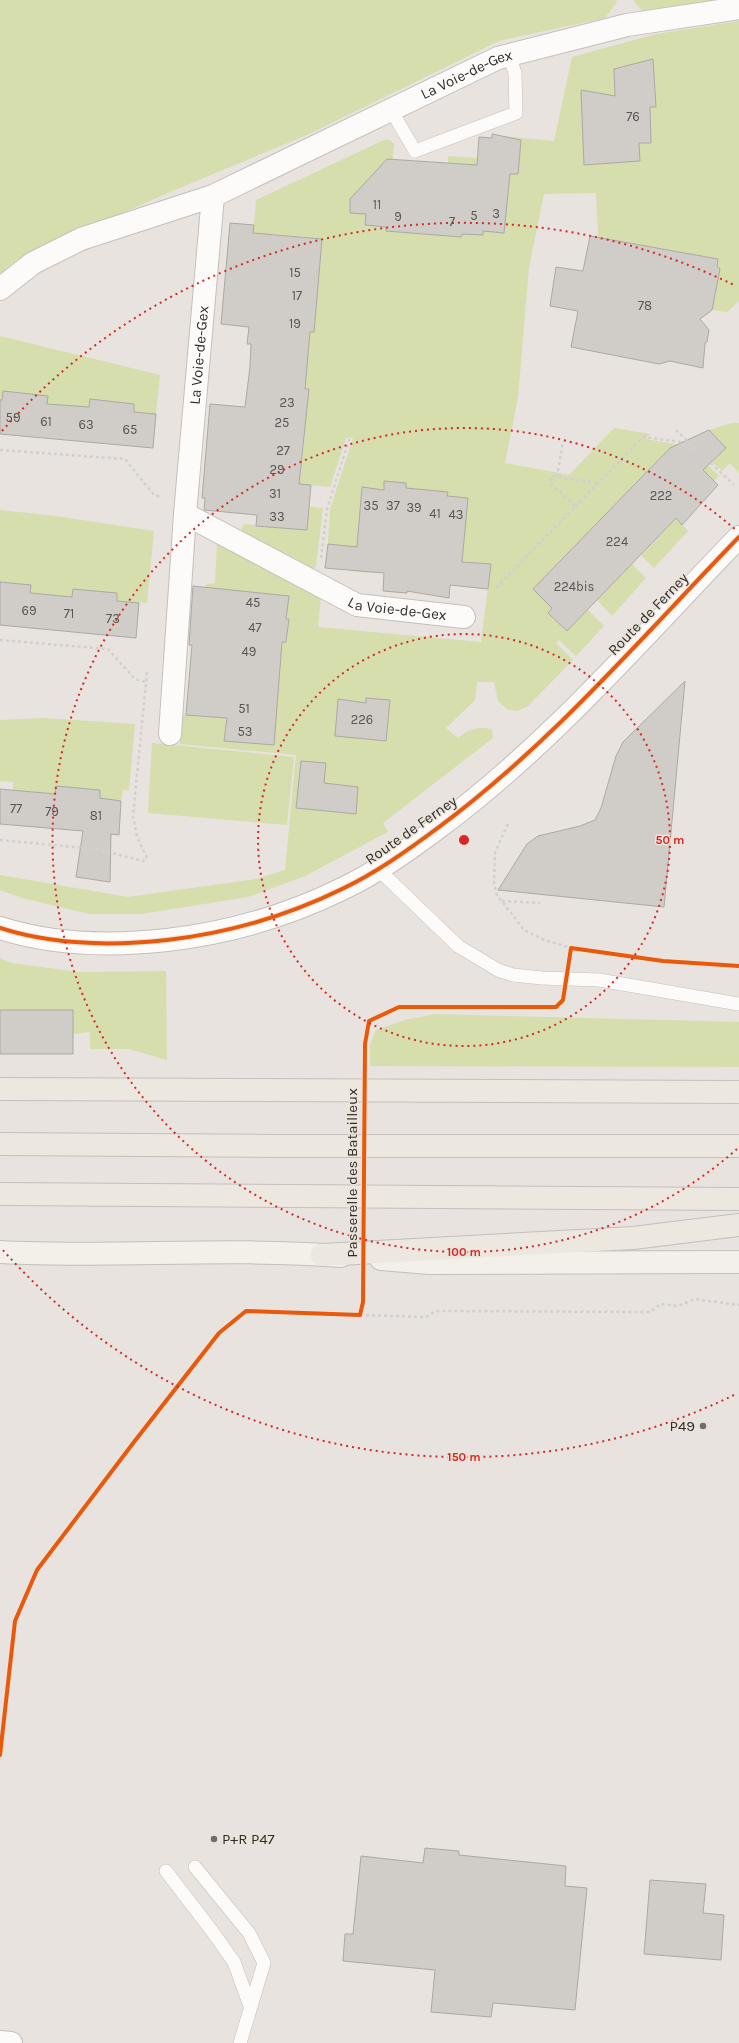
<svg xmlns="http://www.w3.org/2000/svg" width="739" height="2043" font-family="Karla,sans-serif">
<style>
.green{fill:#d5deac}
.building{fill:#d0ccc8;stroke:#aca8a4}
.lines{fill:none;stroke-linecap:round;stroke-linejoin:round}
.service-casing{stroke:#c3c0bc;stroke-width:14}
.minor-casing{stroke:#c3c0bc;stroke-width:24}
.tertiary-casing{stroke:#c3c0bc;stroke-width:24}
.secondary-casing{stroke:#c3c0bc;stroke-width:24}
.primary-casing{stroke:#c2bfbc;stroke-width:24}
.motorway-casing{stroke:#c2bfbc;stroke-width:24}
.path{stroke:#d2d0cf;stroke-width:2.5;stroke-dasharray:3 3;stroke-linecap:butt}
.service{stroke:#fcfbfa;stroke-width:13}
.minor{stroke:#fcfbfa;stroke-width:22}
.tertiary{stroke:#fcfbfa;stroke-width:22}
.secondary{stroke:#fcfbfa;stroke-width:22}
.primary{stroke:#f3efe9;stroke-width:22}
.motorway{stroke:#ece7df;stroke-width:22}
.cycleway-casing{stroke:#ece3da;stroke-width:6}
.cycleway{stroke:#e8590c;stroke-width:4}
.ring{fill:none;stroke:#d62828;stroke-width:2;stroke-dasharray:2 4}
.poi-dot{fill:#706c68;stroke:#ece3da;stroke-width:1.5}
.labels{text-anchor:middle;stroke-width:3;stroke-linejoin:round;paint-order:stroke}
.number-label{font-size:13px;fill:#595552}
.street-label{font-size:15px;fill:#302c29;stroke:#ece3da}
.poi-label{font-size:15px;fill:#302c29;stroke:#ece3da;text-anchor:end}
.centre{fill:#d62828;stroke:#ece3da;stroke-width:2}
.ring-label{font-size:12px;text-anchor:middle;font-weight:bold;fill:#d62828;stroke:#ece3da;stroke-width:3;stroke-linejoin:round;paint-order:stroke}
</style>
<rect width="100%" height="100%" fill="#e8e3de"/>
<!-- green -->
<path class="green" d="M0,0H616L617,2L605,18L499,41L307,135L177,189L16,260L0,274Z
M633,0H716L642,11Z
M739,21V301L727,312L712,310L714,299L711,296L718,259L598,237L596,193L544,194L529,267L518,397L505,463L569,475L614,428L650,434L646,439L680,445L695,453L719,476L706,488L683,473L663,455L533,589L552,608L548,613L567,631L588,610L604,626L576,656L559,640L556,643L573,660L528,706L517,711L507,709L498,701L494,682H477L475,700L446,728L458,738C467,730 480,725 492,730L493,738L383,823L388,832L305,876L248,897L141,914H89L22,898L0,890V875L128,897L256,879L285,870L296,755L180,744L182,714L207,716L240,662L280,665L282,642H287L289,619L232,614L205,596L206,584L215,583L217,542L321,596L318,627L481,642L491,564L371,553L369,573L351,571V559L328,544L330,509L353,438H346L330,487L296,484L299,459H302L305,436L301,435L309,389L297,388L300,355H308L310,332H314L316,262L320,258L321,244L309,237L270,234L269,251L252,250L256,200L384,140H390L394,144L392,167L427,195L430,162L448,163V156L477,158L476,174L488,175L492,135L554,141L572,57L656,34Z
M0,336L160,375L156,414L134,412V404L90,399L89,408L47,404V396L3,391L2,400H0Z
M731,423H739V473L730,463L722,471L712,462L726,448L709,430Z
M294,505L323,508L316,566L313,569L241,534L243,524L296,529L298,506Z
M0,510L56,516L154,531L147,603L117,601V593L73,589L72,597L30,593L31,585L0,582Z
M676,518L688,531L654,568L641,555Z
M632,564L646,578L612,616L597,600Z
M43,718L135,724L129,790H123L121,801L100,798V790L56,786L55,794L13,790V782L0,781V720Z
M152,743L294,757L287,825L148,813Z
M0,958L12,963L78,972L166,971L167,1060L129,1049H90V1032L73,1034L0,1010Z
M434,1014L739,1022V1067L370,1066V1044L376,1030L405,1020Z"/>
<!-- building -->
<path class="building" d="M653,59L656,107H650L651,143H639L640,161L584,165L581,90L615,96L614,69Z
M492,134L521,140L518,174H510L504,233L483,231V235L462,234L461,237L386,231V227L365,225L366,214L350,213V199L387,159L477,165L479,137L492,138Z
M230,223L254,225L253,233L322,239L314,332H310L305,389H309L299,484L311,485L307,530L256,526L257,515L204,510L205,498H202L210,404L245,407L250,367L251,344H247L249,327L221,324Z
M590,236L718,259L717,266L720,269L712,310L700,319L709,330L707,342L705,343L703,368L670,361L659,364L571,347L578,311L550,306L556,267L583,271Z
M3,391L48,396L47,404L89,407L90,399L134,404V412L156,414L153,448L0,434V400H2Z
M709,430L726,448L703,470L718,485L682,525L676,518L567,631L548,613L552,608L533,589L670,448Z
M384,481L406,483V488L448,492L447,496L468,498L462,562L491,564L488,589L450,585L449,598L407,591V593L383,591L384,573L325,568L328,544L357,547L362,487L384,490Z
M0,582L31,585L30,593L72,597L73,589L117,593V601L139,603L136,638L0,625Z
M193,586L289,596L286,619H289L286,642H282L274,745L224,741L227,718L186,715L192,645H189Z
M685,681L664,907L498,890L527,844L538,836L580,826L595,820L601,808L616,756L623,742Z
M366,698L390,700L386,741L335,736L338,699L366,703Z
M301,761L326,763L324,783L358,787L356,814L296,808Z
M56,786L100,790V798L121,801L119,835L111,834L110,882L76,877L83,831L0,824V789L55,794Z
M0,1010H73V1054H0Z
M425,1848L459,1851V1855L566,1866L565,1886L587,1888L575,2010L493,2003L491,2017L431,2012L435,1970L343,1961L345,1934H353L361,1856L423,1863Z
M650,1880L706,1884L703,1913L724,1915L721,1960L644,1954Z"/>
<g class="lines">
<!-- service casing -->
<g class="service-casing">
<path id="service" d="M391,110L415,151L516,113L515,73L509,55
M378,869L458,946L498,970L513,975L542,978L599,980L739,1004
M195,1867L249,1933L264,1963L240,2043
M166,1871L212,1931L234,1962L250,2006"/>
</g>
<!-- minor casing -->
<g class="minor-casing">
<g id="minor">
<path id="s1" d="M0,289L33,263L81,239L213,196L498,58L627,25L739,8"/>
<path id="s2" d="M185,514L357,605L464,617"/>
<path id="s3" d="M170,734L185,514L213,196"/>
</g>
</g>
<!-- tertiary casing -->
<g class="tertiary-casing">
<path id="tertiary" d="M0,928C53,945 113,946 167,940C228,933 287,916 342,889C376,873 408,850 439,827C551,744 642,637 739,537"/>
</g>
<!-- secondary casing -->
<g class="secondary-casing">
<path id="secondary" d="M0,2042L11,2043"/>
</g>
<!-- primary casing -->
<g class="primary-casing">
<path id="primary" d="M0,1252C113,1258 227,1247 341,1256
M381,1259L429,1263L739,1262"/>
</g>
<!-- motorway casing -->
<g class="motorway-casing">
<path id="motorway" d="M0,1089L739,1092
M0,1144L278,1146H739
M0,1194L739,1199
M322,1255L633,1238L739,1225"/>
</g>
<!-- path -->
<path class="path" d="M676,430L734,485
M0,450L125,459L154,495L161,497
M557,477L563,441
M575,506L550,483L552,476L597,483
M321,558L327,509L350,437
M496,588L643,437L681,442L691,452L695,448
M0,640L108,649L135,679L146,682
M508,824L495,852L494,884L497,895L524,930L542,939L571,948
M0,840L96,849L143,861L147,858L137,837L133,816L147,672
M502,901L540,903
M360,1315L426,1317L436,1311L650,1312L661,1304L678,1306L695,1299L739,1305"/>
<!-- service -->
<use href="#service" class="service"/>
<!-- minor -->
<use href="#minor" class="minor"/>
<!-- tertiary -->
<use href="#tertiary" class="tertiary"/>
<!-- secondary -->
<use href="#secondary" class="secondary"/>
<!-- primary -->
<use href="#primary" class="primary"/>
<!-- motorway -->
<use href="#motorway" class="motorway"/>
<!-- cycleway casing -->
<g class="cycleway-casing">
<path id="cycleway" d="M0,928C53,945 113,946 167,940C228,933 287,916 342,889C376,873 408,850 439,827C551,744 642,637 739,537
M0,1755L15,1621L37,1570L134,1442L219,1333L246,1311L360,1315L363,1302L365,1044L369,1021L399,1007H556L563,1000L571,948L663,961L739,966"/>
</g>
<!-- cycleway -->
<use href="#cycleway" class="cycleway"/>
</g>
<!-- distance rings -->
<g class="ring">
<circle cx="464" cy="840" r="206"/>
<path d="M737 1149A412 412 0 1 1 737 531"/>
<path d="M734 1395A617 617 0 0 1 2 1249M2 431A617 617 0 0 1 734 285"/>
</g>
<!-- markers -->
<g class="poi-dot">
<circle cx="703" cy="1426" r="4"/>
<circle cx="214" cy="1839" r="4"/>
</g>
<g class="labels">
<!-- number labels -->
<g class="number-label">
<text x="633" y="121">76</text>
<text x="377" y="209">11</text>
<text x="496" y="218">3</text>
<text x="474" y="220">5</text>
<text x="398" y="221">9</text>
<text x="452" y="226">7</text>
<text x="295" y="277">15</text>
<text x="297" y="300">17</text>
<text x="645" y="310">78</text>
<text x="295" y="328">19</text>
<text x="287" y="407">23</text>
<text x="13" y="422">59</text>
<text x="46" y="426">61</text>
<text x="282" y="427">25</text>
<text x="86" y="429">63</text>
<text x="130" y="434">65</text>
<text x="283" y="455">27</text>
<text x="277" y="474">29</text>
<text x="275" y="498">31</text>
<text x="661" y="500">222</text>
<text x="371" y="510">35</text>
<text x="393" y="510">37</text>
<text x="414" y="512">39</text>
<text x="435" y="518">41</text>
<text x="456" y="519">43</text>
<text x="277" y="521">33</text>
<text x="617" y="546">224</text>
<text x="574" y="591">224bis</text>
<text x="253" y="607">45</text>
<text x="29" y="615">69</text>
<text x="69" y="618">71</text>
<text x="113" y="623">73</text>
<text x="255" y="632">47</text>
<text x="249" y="656">49</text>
<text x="244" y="713">51</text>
<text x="362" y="724">226</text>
<text x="245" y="736">53</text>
<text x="16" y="813">77</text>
<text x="52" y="816">79</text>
<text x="96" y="820">81</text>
</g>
<!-- street labels -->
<g class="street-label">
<text dy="5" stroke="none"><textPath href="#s1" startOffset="516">La Voie-de-Gex</textPath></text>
<text dy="5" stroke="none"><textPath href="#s3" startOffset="380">La Voie-de-Gex</textPath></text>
<text dy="5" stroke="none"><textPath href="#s2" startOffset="235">La Voie-de-Gex</textPath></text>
<text transform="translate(648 614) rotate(-46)" y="5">Route de Ferney</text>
<text transform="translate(411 830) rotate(-35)" y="5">Route de Ferney</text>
<text transform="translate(352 1173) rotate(-90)" y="5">Passerelle des Batailleux</text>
</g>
<!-- poi labels -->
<g class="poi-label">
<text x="695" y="1431">P49</text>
<text x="222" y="1844" text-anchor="start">P+R P47</text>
</g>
</g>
<circle cx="464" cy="840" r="6" class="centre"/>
<g class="ring-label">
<text x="670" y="844">50 m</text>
<text x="464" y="1256">100 m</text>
<text x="464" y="1461">150 m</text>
</g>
</svg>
